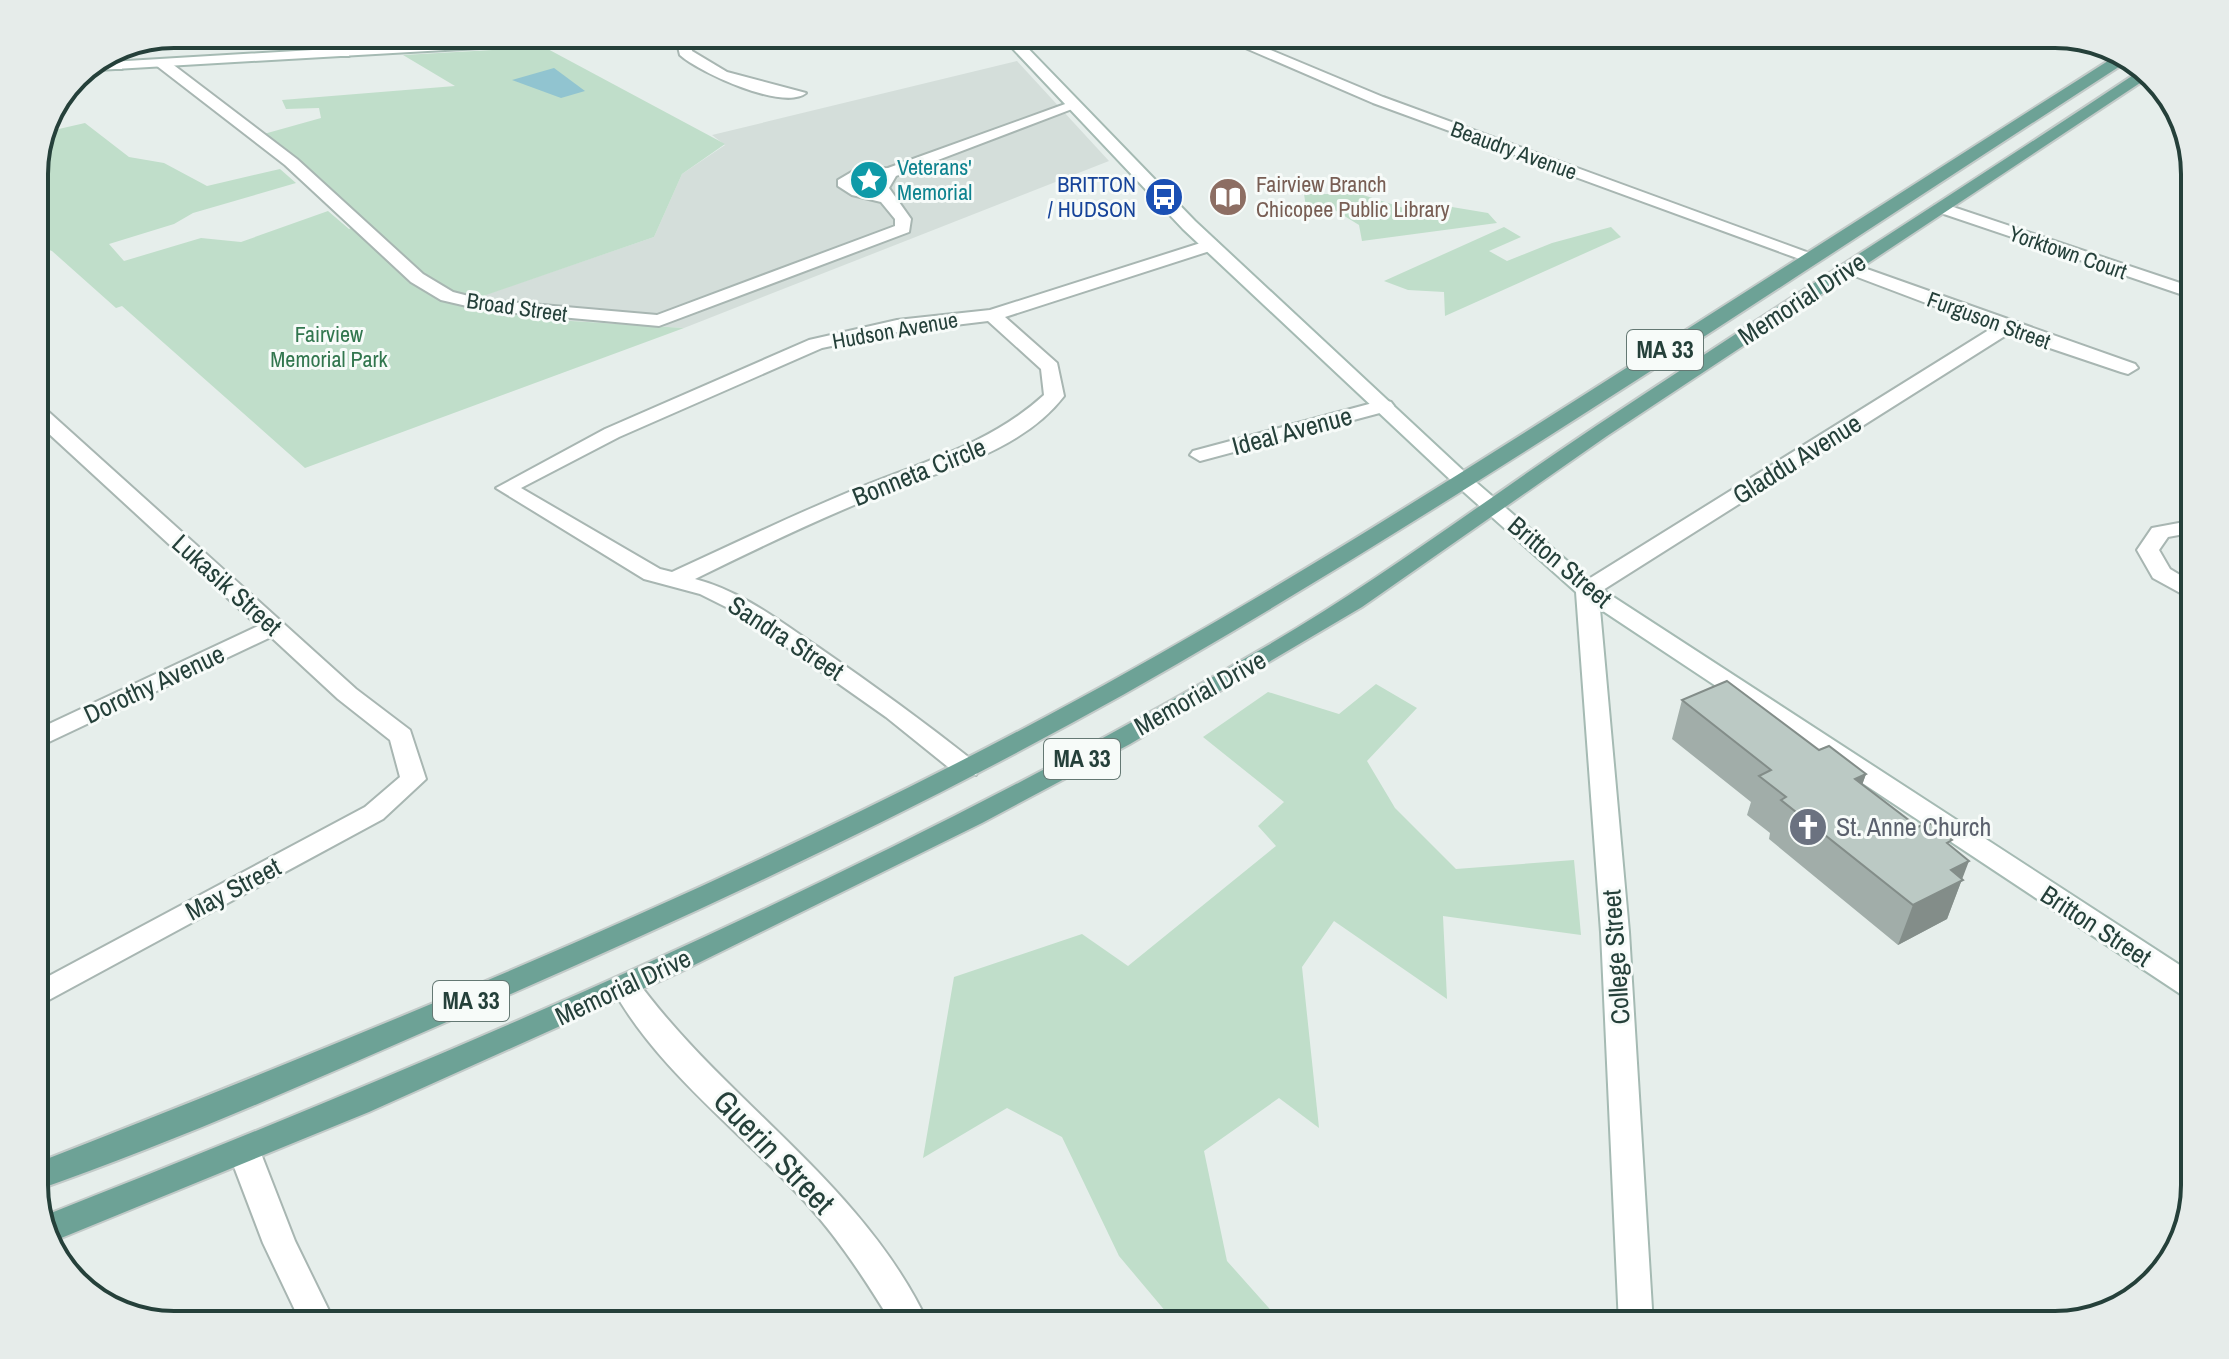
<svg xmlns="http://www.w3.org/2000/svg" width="2229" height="1359" font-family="'Archivo Narrow',sans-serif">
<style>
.built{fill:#d4deda}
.green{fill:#c0deca}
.water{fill:#91c4d0}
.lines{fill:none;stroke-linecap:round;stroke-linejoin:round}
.street-casing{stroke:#a8b6b2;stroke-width:4}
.secondary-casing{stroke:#a5bab3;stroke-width:4}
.primary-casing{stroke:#c2cac8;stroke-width:4}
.street{fill:#fff;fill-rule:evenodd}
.secondary{fill:#fff;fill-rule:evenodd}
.primary{fill:#6da296;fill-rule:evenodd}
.wall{fill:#a1ada9}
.shaded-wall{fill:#838d89}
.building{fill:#bbc9c4;stroke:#838d89;stroke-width:2}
.labels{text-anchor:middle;stroke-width:6;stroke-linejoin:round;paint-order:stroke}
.far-street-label{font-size:22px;fill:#25403a;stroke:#f7fbf9}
.far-culture-label{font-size:22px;fill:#0d838f;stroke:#f7fbf9;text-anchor:start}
.far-transit-label{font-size:22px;fill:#164399;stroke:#f7fbf9;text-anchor:end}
.far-education-label{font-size:22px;fill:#785e54;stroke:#f7fbf9;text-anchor:start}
.far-park-label{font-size:22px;fill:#31764e;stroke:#f7fbf9}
.shield{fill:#f7fbf9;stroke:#647873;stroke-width:2}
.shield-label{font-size:24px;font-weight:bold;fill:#25403a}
.street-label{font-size:26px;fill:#25403a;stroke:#f7fbf9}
.worship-label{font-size:26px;fill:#5b616d;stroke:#f7fbf9;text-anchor:start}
.near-street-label{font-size:32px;fill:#25403a;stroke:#f7fbf9}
.rim{fill:none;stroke:#25403a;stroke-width:4}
</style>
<rect width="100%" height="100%" fill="#e6eeeb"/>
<!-- built -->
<path class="built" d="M1017,61L1109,161L684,328L555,320L458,304L654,237L682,174L725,145L712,135Z"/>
<!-- green -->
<path class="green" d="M544,47L725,144L682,174L654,237L460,304L555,320L684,328L305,468L122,306L116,308L52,251L34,245V166L50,131L85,123L129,157L164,163L207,186L280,169L296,183L193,213L174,224L109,244L124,261L201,238L241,242L328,211L349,229L355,226L253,137L321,118L319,108L286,109L282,100L455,86L403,55Z
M1304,194H1360L1407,209L1440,205L1488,213L1497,223L1362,241L1359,225L1333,209L1308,220Z
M1504,227L1521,237L1489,251L1507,261L1552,243L1611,227L1621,237L1445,316L1444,292L1408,290L1384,281Z
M1376,684L1417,708L1367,761L1395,808L1456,869L1574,860L1581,935L1443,916L1447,999L1334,921L1302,967L1319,1128L1279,1098L1204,1151L1227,1261L1284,1325H1177L1119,1256L1062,1137L1007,1108L923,1158L954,977L1082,934L1128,966L1276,846L1258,826L1284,802L1203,737L1268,692L1339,714Z"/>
<!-- water -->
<path class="water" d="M554,68L585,91L561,98L512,80Z"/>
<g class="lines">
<!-- street casing -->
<g class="street-casing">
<path id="street" d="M326,34H343L350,38L349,56H339L338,43Z
M675,34H689L692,51L727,72L806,93C784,111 700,73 680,55Z
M1213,34H1232L1383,97L1820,257L1817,261H1805L1373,103Z
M110,52L122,63V69H112L100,58Z
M157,60H167L297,159L423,274L453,292L484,300L657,315L895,226V219L881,202L852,195L838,186V180L855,170L888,168L1068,103L1080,106L896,176L889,188L911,219L909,232L659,326L484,310L441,300L411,282L285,165L157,66ZM879,178L874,191L855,183Z
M1941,203L2195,288V299L1935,211V205Z
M1210,240L1216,241V249L1005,317L1057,363L1064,396C1019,455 931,473 866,500C808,524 752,551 695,579C741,591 778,620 818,647C872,684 924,722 976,763L980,769L976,775H958L886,717L738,613L700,594L644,579L496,488L605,429L809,340L897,320L990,310ZM988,321L1041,369L1044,395C988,446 918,463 849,492C789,517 731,545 672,572L660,569L521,488L619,437L822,348L897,332Z
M1850,263L2135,364L2138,368L2128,374L2121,372L2008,334L1595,595H1579L1576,590L1579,585L1992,328L1844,272V264Z
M1384,400L1391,402L1394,406L1391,410L1200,461L1190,455L1193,451Z
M34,403L41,405L356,689L410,730L426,779L383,819L34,1008V984L365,807L400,777L390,740L338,699L271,637L34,749V731L258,626L34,420Z
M2195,520V532L2168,537L2159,550L2170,569L2195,584V601L2153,578L2137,550L2152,528Z
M625,975L635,978C724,1101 864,1184 929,1325H893C863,1276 832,1228 791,1187C730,1123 654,1065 611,986L615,978Z
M244,1138L255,1142L260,1151L295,1241L336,1325H302L263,1243L228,1151L233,1142Z"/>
</g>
<!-- secondary casing -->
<g class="secondary-casing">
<path id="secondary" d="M582,34H658L651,38L81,71L93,63Z
M999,34H1014L1195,221L1470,477L1595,585L2195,975V1000L2185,997L1600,609L1629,932L1653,1325H1619L1601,932L1576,592L1456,485L1183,229Z"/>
</g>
<!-- primary casing -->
<g class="primary-casing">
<path id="primary" d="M2122,52L2131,59C1832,252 1536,451 1230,633C985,779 728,900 467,1013C325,1075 181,1140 34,1191V1164C378,1029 721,890 1047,716C1240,613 1425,496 1609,379C1780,270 1951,161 2122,52Z
M2141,70L2149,77L1607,436L1362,607L1130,744L982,823L678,973L369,1112L49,1243L41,1217C460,1052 876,874 1265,647C1380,580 1485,500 1596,426C1776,306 1960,190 2141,70Z"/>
</g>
<!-- street -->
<use href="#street" class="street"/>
<!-- secondary -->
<use href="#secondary" class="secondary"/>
<!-- primary -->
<use href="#primary" class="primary"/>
</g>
<!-- wall -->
<path class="wall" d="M1682,700L1819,750L1866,774L1862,785L1918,827L1950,846L1962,879L1947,919L1898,945L1769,839L1770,833L1747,815L1751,802L1672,739Z"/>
<!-- shaded-wall -->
<path class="shaded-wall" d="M1866,774L1852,813L1855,779Z
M1969,861L1947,919L1898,945L1913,905L1951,870Z"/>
<!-- building -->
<path class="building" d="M1727,681L1819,750L1829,746L1866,774L1855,779L1918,827L1928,822L1952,840L1947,843L1969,861L1951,870L1963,880L1913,905L1781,800L1786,797L1759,776L1771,770L1682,700Z"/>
<!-- icons -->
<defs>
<g id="sight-disc" transform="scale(2)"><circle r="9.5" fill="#0f9aa8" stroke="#f7fbf9"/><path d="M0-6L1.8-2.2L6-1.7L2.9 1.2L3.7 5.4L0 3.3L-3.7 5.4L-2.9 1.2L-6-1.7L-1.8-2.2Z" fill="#fff"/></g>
<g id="bus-disc" transform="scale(2)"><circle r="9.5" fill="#1a4fb4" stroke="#f7fbf9"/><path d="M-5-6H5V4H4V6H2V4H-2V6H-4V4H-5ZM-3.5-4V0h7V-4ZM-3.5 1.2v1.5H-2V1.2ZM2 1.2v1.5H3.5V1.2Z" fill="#fff"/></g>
<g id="library-disc" transform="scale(2)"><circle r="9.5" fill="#8d6e63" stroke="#f7fbf9"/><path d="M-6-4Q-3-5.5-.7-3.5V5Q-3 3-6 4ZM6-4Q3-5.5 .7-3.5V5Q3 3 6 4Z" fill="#fff"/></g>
<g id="church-disc" transform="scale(2)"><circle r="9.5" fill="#6b7280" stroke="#f7fbf9"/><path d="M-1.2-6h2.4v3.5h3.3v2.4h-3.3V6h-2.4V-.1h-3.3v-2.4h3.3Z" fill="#fff"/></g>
</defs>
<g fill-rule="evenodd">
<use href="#sight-disc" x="869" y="180"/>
<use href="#bus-disc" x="1164" y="197"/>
<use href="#library-disc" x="1228" y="197"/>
<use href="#church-disc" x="1808" y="827"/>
</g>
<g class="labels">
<!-- far-street labels -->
<g class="far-street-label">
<text transform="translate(1514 150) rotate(20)" y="8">Beaudry Avenue</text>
<text transform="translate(2068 252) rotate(19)" y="8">Yorktown Court</text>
<text transform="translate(517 307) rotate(8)" y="8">Broad Street</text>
<text transform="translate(1989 320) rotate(20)" y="8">Furguson Street</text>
<text transform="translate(895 330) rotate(-10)" y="8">Hudson Avenue</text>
</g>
<!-- far-culture labels -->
<g class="far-culture-label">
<text x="897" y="175">Veterans'<tspan x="897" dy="25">Memorial</tspan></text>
</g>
<!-- far-transit labels -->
<g class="far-transit-label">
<text x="1136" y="192">BRITTON<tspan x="1136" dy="25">/ HUDSON</tspan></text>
</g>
<!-- far-education labels -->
<g class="far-education-label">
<text x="1256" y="192">Fairview Branch<tspan x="1256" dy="25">Chicopee Public Library</tspan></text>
</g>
<!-- far-park labels -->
<g class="far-park-label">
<text x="329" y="342">Fairview<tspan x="329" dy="25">Memorial Park</tspan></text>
</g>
<!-- shield labels -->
<g class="shield">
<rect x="1627" y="330" width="76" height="40" rx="6"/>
<rect x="1044" y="739" width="76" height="40" rx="6"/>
<rect x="433" y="981" width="76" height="40" rx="6"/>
</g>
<g class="shield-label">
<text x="1665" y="358">MA 33</text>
<text x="1082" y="767">MA 33</text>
<text x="471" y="1009">MA 33</text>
</g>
<!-- street labels -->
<g class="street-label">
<text transform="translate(1802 299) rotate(-33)" y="9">Memorial Drive</text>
<text transform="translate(1292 431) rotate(-15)" y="9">Ideal Avenue</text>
<text transform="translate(1797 459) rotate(-32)" y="9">Gladdu Avenue</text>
<text transform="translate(919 472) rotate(-22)" y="9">Bonneta Circle</text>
<text transform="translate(1560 562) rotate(40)" y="9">Britton Street</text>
<text transform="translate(227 585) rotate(42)" y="9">Lukasik Street</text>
<text transform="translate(786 638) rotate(33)" y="9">Sandra Street</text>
<text transform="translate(154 684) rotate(-25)" y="9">Dorothy Avenue</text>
<text transform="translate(1200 693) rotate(-29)" y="9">Memorial Drive</text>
<text transform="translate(233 889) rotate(-28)" y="9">May Street</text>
<text transform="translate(2096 926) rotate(33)" y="9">Britton Street</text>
<text transform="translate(1616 957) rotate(-94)" y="9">College Street</text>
<text transform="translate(623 987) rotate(-25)" y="9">Memorial Drive</text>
</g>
<!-- worship labels -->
<g class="worship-label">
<text x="1836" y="836">St. Anne Church</text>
</g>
<!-- near-street labels -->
<g class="near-street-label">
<text transform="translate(774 1152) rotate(46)" y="11">Guerin Street</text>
</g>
</g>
<!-- crop -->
<path d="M0 0H2229V1359H0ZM174 48H2055A126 126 0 0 1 2181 174V1185A126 126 0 0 1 2055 1311H174A126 126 0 0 1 48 1185V174A126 126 0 0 1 174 48Z" fill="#e6ecea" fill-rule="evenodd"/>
<path class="rim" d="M174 48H2055A126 126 0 0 1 2181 174V1185A126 126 0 0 1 2055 1311H174A126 126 0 0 1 48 1185V174A126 126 0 0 1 174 48Z"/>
</svg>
